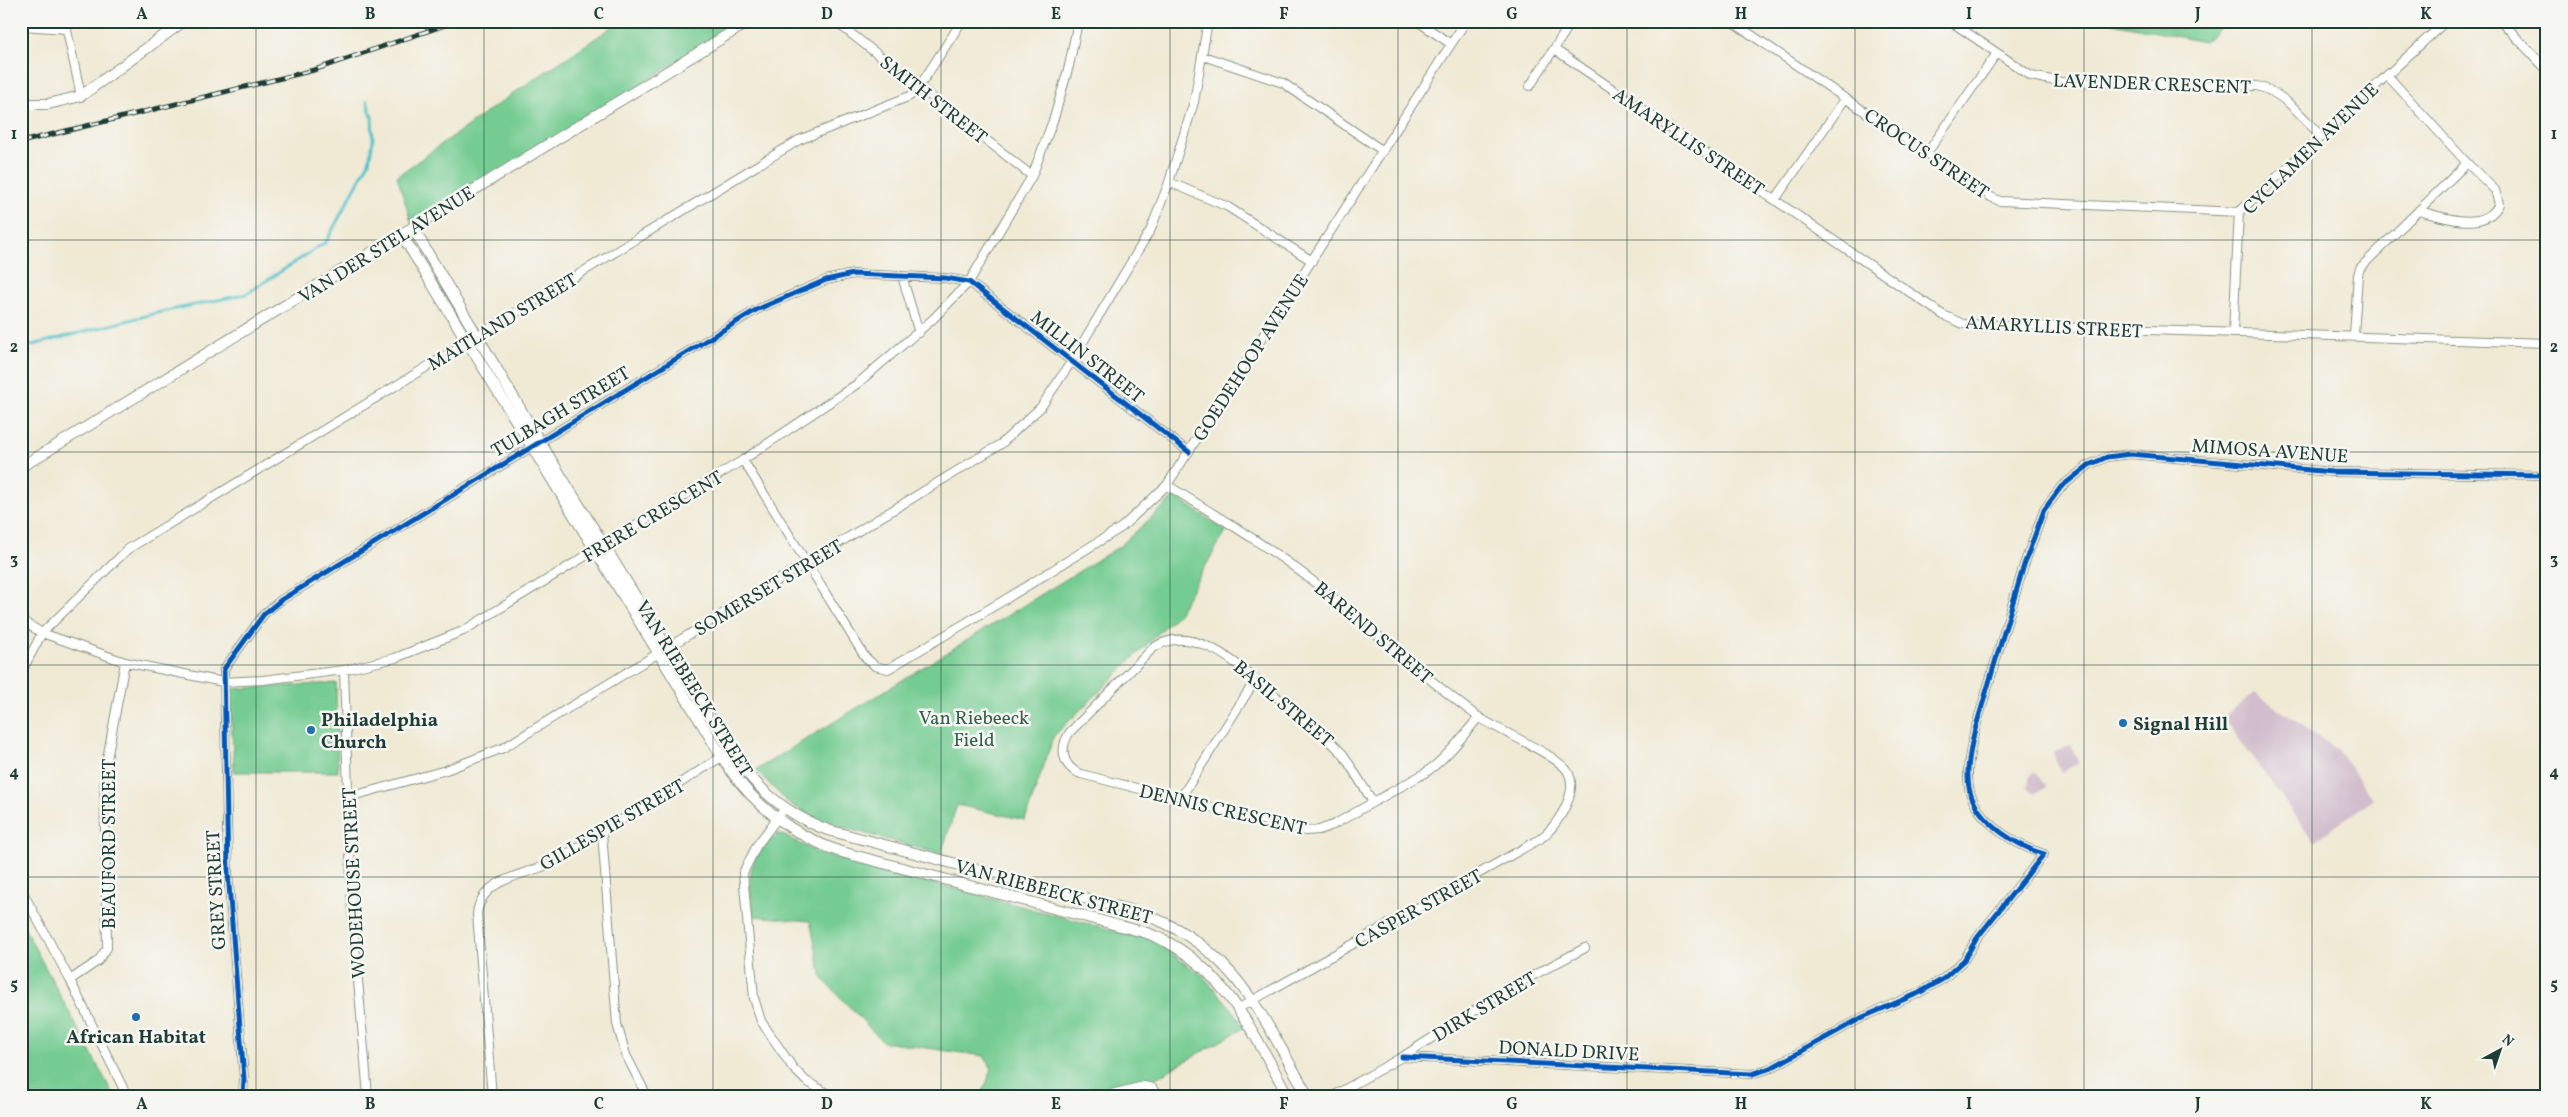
<svg xmlns="http://www.w3.org/2000/svg" width="2568" height="1117" font-family="Vollkorn,serif">
<style>
.industrial{fill:#d1bdcc}
.green{fill:#75cc92;stroke:#4a8463}
.lines{fill:none;stroke-linecap:round;stroke-linejoin:round}
.stream{stroke:#51bfca;stroke-width:3}
.minor-casing{stroke:#889484;stroke-width:10}
.tertiary-casing{stroke:#889484;stroke-width:12}
.minor{stroke:#fff;stroke-width:8}
.tertiary{stroke:#fff;stroke-width:10}
.rail-casing{stroke:#1f3d34;stroke-width:5}
.rail{stroke:#f6f6f2;stroke-width:3;stroke-dasharray:9;stroke-linecap:butt}
.cycleway-casing{stroke:#f6f6f2;stroke-width:8}
.cycleway{stroke:#0057b8;stroke-width:5}
.grid{fill:none;stroke:#1f3d34;stroke-width:1;stroke-opacity:0.55}
.poi-dot{fill:#1f6fb2;stroke:#f6f6f2;stroke-width:2}
.labels{text-anchor:middle;stroke-width:5;stroke-linejoin:round;paint-order:stroke}
.street-label{font-size:19px;fill:#1f3d34;stroke:#f6f6f2}
.park-label{font-size:19px;fill:#34614c;stroke:#f6f6f2}
.poi-label{font-size:19px;font-weight:bold;fill:#1f3d34;stroke:#f6f6f2;text-anchor:start}
.neatline{fill:none;stroke:#1f3d34;stroke-width:2}
.grid-label{font-size:16px;text-anchor:middle;font-weight:bold;fill:#1f3d34}
</style>
<rect width="100%" height="100%" fill="#f6f6f2"/>
<filter id="ink" filterUnits="userSpaceOnUse"><feTurbulence type="fractalNoise" baseFrequency=".02" numOctaves="2"/><feDisplacementMap in="SourceGraphic" scale="10" xChannelSelector="R" yChannelSelector="G"/><feConvolveMatrix kernelMatrix="1 2 1 2 8 2 1 2 1" color-interpolation-filters="sRGB"/></filter>
<filter id="wash" filterUnits="userSpaceOnUse"><feTurbulence type="fractalNoise" baseFrequency=".0096" numOctaves="4" result="noise"/><feDisplacementMap in="SourceGraphic" scale="20" xChannelSelector="R" yChannelSelector="G"/><feGaussianBlur stdDeviation="1.12" result="paint"/><feColorMatrix in="noise" values="0 0 0 0 0 0 0 0 0 0 0 0 0 0 0 0 0 1.4 0 .05"/><feComposite in="paint" operator="in"/></filter>
<g filter="url(#wash)">
<rect width="100%" height="100%" fill="#f0ead5"/>
<!-- industrial -->
<path class="industrial" d="M2255,693L2338,750L2373,799L2314,842L2223,717Z
M2071,745L2079,763L2061,772L2053,753Z
M2035,772L2046,787L2034,794L2027,788L2030,776Z"/>
<!-- green -->
<path class="green" d="M621,21H742L413,228L397,176L508,97Z
M2104,21H2228L2204,42Z
M1175,496L1226,531L1177,615L1054,736L1025,820L957,805L941,854L822,822L788,803L756,770L1120,546Z
M336,683L338,772H234L230,689Z
M779,833L818,853L1154,941L1203,976L1234,1011L1244,1028L1152,1080L1076,1096H981L992,1069L984,1056L883,1042L822,978L810,921L753,916C749,877 744,860 779,833Z
M21,922L114,1096H21Z"/>
<g class="lines">
<!-- stream -->
<path class="stream" d="M21,348L157,313L246,294L326,242L369,162L373,140L372,117L367,101"/>
</g>
</g>
<g filter="url(#ink)">
<g class="lines">
<!-- minor casing -->
<g class="minor-casing">
<path id="minor" d="M65,21L81,96
M835,21L1032,176
M1417,21L1451,44
M1731,21L1991,197L2000,201L2239,212
M1950,21L2031,76L2061,82L2257,86C2285,93 2302,117 2322,137
M2501,21L2547,70
M21,26L67,29
M1554,49L1943,315L1963,324L2547,343
M1203,56L1283,83L1383,151
M1530,86L1572,21
M1927,153L1997,53
M1169,182L1228,207L1312,261
M1775,200L1845,99
M2419,211C2442,217 2485,233 2499,204L2495,190L2467,163
M902,276L919,333
M2233,333L2239,212L2446,21
M2354,335L2358,275L2360,268L2467,163L2387,75
M743,460L865,657L875,666L888,669L1006,599L1122,527L1167,485L1466,21
M1167,485C1215,515 1265,544 1310,579C1366,623 1419,674 1477,716C1496,730 1562,756 1569,774C1578,795 1556,827 1540,839L1239,1008
M21,620L42,633L125,662L223,682L263,680L344,670L395,658L463,631L743,460L857,384L933,319L969,282L1032,176L1054,118L1069,66L1078,21
M344,670L352,911L368,1096
M21,673L42,633L128,549L799,140L910,96L919,87L962,21
M349,797L446,770L503,748L1001,444L1041,407L1071,362L1151,229L1169,182L1194,102L1208,21
M1180,799L1256,679
M1373,802L1343,754L1332,743C1313,726 1293,710 1273,694C1243,669 1194,620 1153,648L1070,732C1059,748 1062,767 1081,774L1305,831L1319,830L1333,825L1425,773C1447,758 1462,737 1479,717
M785,808L757,845L743,873L754,998L761,1021L793,1068L806,1081L832,1096
M602,833L617,1024L626,1055L647,1096
M21,889L70,980L127,1096
M70,980L98,961L107,948L104,775L125,662
M1402,1057L1752,1074L1771,1068L1863,1017L1919,993L1943,979L1964,960L1977,938L2044,854C2027,849 2016,843 2002,833C1962,803 1964,779 1974,733L2024,565L2044,510L2061,487L2089,465L2107,457L2130,454L2332,472L2547,475
M243,1096L244,1079L228,872L224,669L264,614L281,600L756,310L826,280L853,274L945,278L969,282L1189,452
M492,1096L477,914C481,879 521,876 547,865C556,861 564,856 572,851L731,751
M1103,1096L1144,1086L1152,1088L1158,1096
M1333,1096L1402,1057L1515,985L1585,948"/>
</g>
<!-- tertiary casing -->
<g class="tertiary-casing">
<path id="tertiary" d="M21,104H48L81,96L184,21
M413,228L540,442L731,751C755,788 787,815 828,830L1137,912C1232,942 1262,1016 1308,1096
M402,235L729,768C757,808 792,834 838,851L1147,933C1221,960 1253,1032 1288,1096
M21,467L750,21"/>
</g>
<!-- minor -->
<use href="#minor" class="minor"/>
<!-- tertiary -->
<use href="#tertiary" class="tertiary"/>
<!-- rail casing -->
<g class="rail-casing">
<path id="rail" d="M21,142L314,70L457,21"/>
</g>
<!-- rail -->
<use href="#rail" class="rail"/>
<!-- cycleway casing -->
<g class="cycleway-casing">
<path id="cycleway" d="M1402,1057L1752,1074L1771,1068L1863,1017L1919,993L1943,979L1964,960L1977,938L2044,854C2027,849 2016,843 2002,833C1962,803 1964,779 1974,733L2024,565L2044,510L2061,487L2089,465L2107,457L2130,454L2332,472L2547,475
M243,1096L244,1079L228,872L224,669L264,614L281,600L756,310L826,280L853,274L945,278L969,282L1189,452"/>
</g>
<!-- cycleway -->
<use href="#cycleway" class="cycleway"/>
</g>
</g>
<!-- grid -->
<path class="grid" d="M256,21V1096M484,21V1096M713,21V1096M941,21V1096M1170,21V1096M1398,21V1096M1627,21V1096M1855,21V1096M2084,21V1096M2312,21V1096M21,240H2547M21,452H2547M21,665H2547M21,877H2547"/>
<!-- markers -->
<g class="poi-dot">
<circle cx="2123" cy="723" r="5"/>
<circle cx="311" cy="730" r="5"/>
<circle cx="136" cy="1017" r="5"/>
</g>
<g class="labels">
<!-- street labels -->
<g class="street-label">
<text transform="translate(2152 83) rotate(2)" y="7">LAVENDER CRESCENT</text>
<text transform="translate(934 99) rotate(38)" y="7">SMITH STREET</text>
<text transform="translate(1689 141) rotate(34)" y="7">AMARYLLIS STREET</text>
<text transform="translate(2310 148) rotate(-44)" y="7">CYCLAMEN AVENUE</text>
<text transform="translate(1927 153) rotate(34)" y="7">CROCUS STREET</text>
<text transform="translate(386 244) rotate(-32)" y="7">VAN DER STEL AVENUE</text>
<text transform="translate(502 321) rotate(-31)" y="7">MAITLAND STREET</text>
<text transform="translate(2054 326) rotate(3)" y="7">AMARYLLIS STREET</text>
<text transform="translate(1088 356) rotate(38)" y="7">MILLIN STREET</text>
<text transform="translate(1250 357) rotate(-57)" y="7">GOEDEHOOP AVENUE</text>
<text transform="translate(560 411) rotate(-31)" y="7">TULBAGH STREET</text>
<text transform="translate(2270 450) rotate(4)" y="7">MIMOSA AVENUE</text>
<text transform="translate(652 516) rotate(-31)" y="7">FRERE CRESCENT</text>
<text transform="translate(768 587) rotate(-31)" y="7">SOMERSET STREET</text>
<text transform="translate(1374 632) rotate(40)" y="7">BAREND STREET</text>
<text transform="translate(695 688) rotate(58)" y="7">VAN RIEBEECK STREET</text>
<text transform="translate(1284 703) rotate(40)" y="7">BASIL STREET</text>
<text transform="translate(1223 809) rotate(13)" y="7">DENNIS CRESCENT</text>
<text transform="translate(612 824) rotate(-30)" y="7">GILLESPIE STREET</text>
<text transform="translate(108 844) rotate(-90)" y="7">BEAUFORD STREET</text>
<text transform="translate(353 883) rotate(-93)" y="7">WODEHOUSE STREET</text>
<text transform="translate(215 890) rotate(-93)" y="7">GREY STREET</text>
<text transform="translate(1054 891) rotate(15)" y="7">VAN RIEBEECK STREET</text>
<text transform="translate(1418 908) rotate(-29)" y="7">CASPER STREET</text>
<text transform="translate(1484 1006) rotate(-31)" y="7">DIRK STREET</text>
<text transform="translate(1569 1050) rotate(3)" y="7">DONALD DRIVE</text>
</g>
<!-- park labels -->
<g class="park-label">
<text x="974" y="724">Van Riebeeck<tspan x="974" dy="22">Field</tspan></text>
</g>
<!-- poi labels -->
<g class="poi-label">
<text x="321" y="726">Philadelphia<tspan x="321" dy="22">Church</tspan></text>
<text x="2133" y="730">Signal Hill</text>
<text x="136" y="1043" text-anchor="middle">African Habitat</text>
</g>
</g>
<!-- margin -->
<rect width="2568" height="1117" fill="none" stroke="#f6f6f2" stroke-width="55"/>
<!-- north arrow -->
<g transform="translate(2500 1050) rotate(40)" stroke="#f6f6f2" stroke-width="4" paint-order="stroke">
<path d="M0-4L9 19L0 12L-9 19Z" fill="#1f3d34"/>
<text y="-8" font-size="14" font-weight="bold" text-anchor="middle" fill="#1f3d34">N</text>
</g>
<rect x="28" y="28" width="2512" height="1062" class="neatline"/>
<g class="grid-label">
<text x="142" y="19">A</text>
<text x="370" y="19">B</text>
<text x="599" y="19">C</text>
<text x="827" y="19">D</text>
<text x="1056" y="19">E</text>
<text x="1284" y="19">F</text>
<text x="1512" y="19">G</text>
<text x="1741" y="19">H</text>
<text x="1969" y="19">I</text>
<text x="2198" y="19">J</text>
<text x="2426" y="19">K</text>
<text x="14" y="139">1</text>
<text x="2554" y="139">1</text>
<text x="14" y="352">2</text>
<text x="2554" y="352">2</text>
<text x="14" y="564">3</text>
<text x="2554" y="564">3</text>
<text x="14" y="777">4</text>
<text x="2554" y="777">4</text>
<text x="14" y="989">5</text>
<text x="2554" y="989">5</text>
<text x="142" y="1109">A</text>
<text x="370" y="1109">B</text>
<text x="599" y="1109">C</text>
<text x="827" y="1109">D</text>
<text x="1056" y="1109">E</text>
<text x="1284" y="1109">F</text>
<text x="1512" y="1109">G</text>
<text x="1741" y="1109">H</text>
<text x="1969" y="1109">I</text>
<text x="2198" y="1109">J</text>
<text x="2426" y="1109">K</text>
</g>
</svg>
